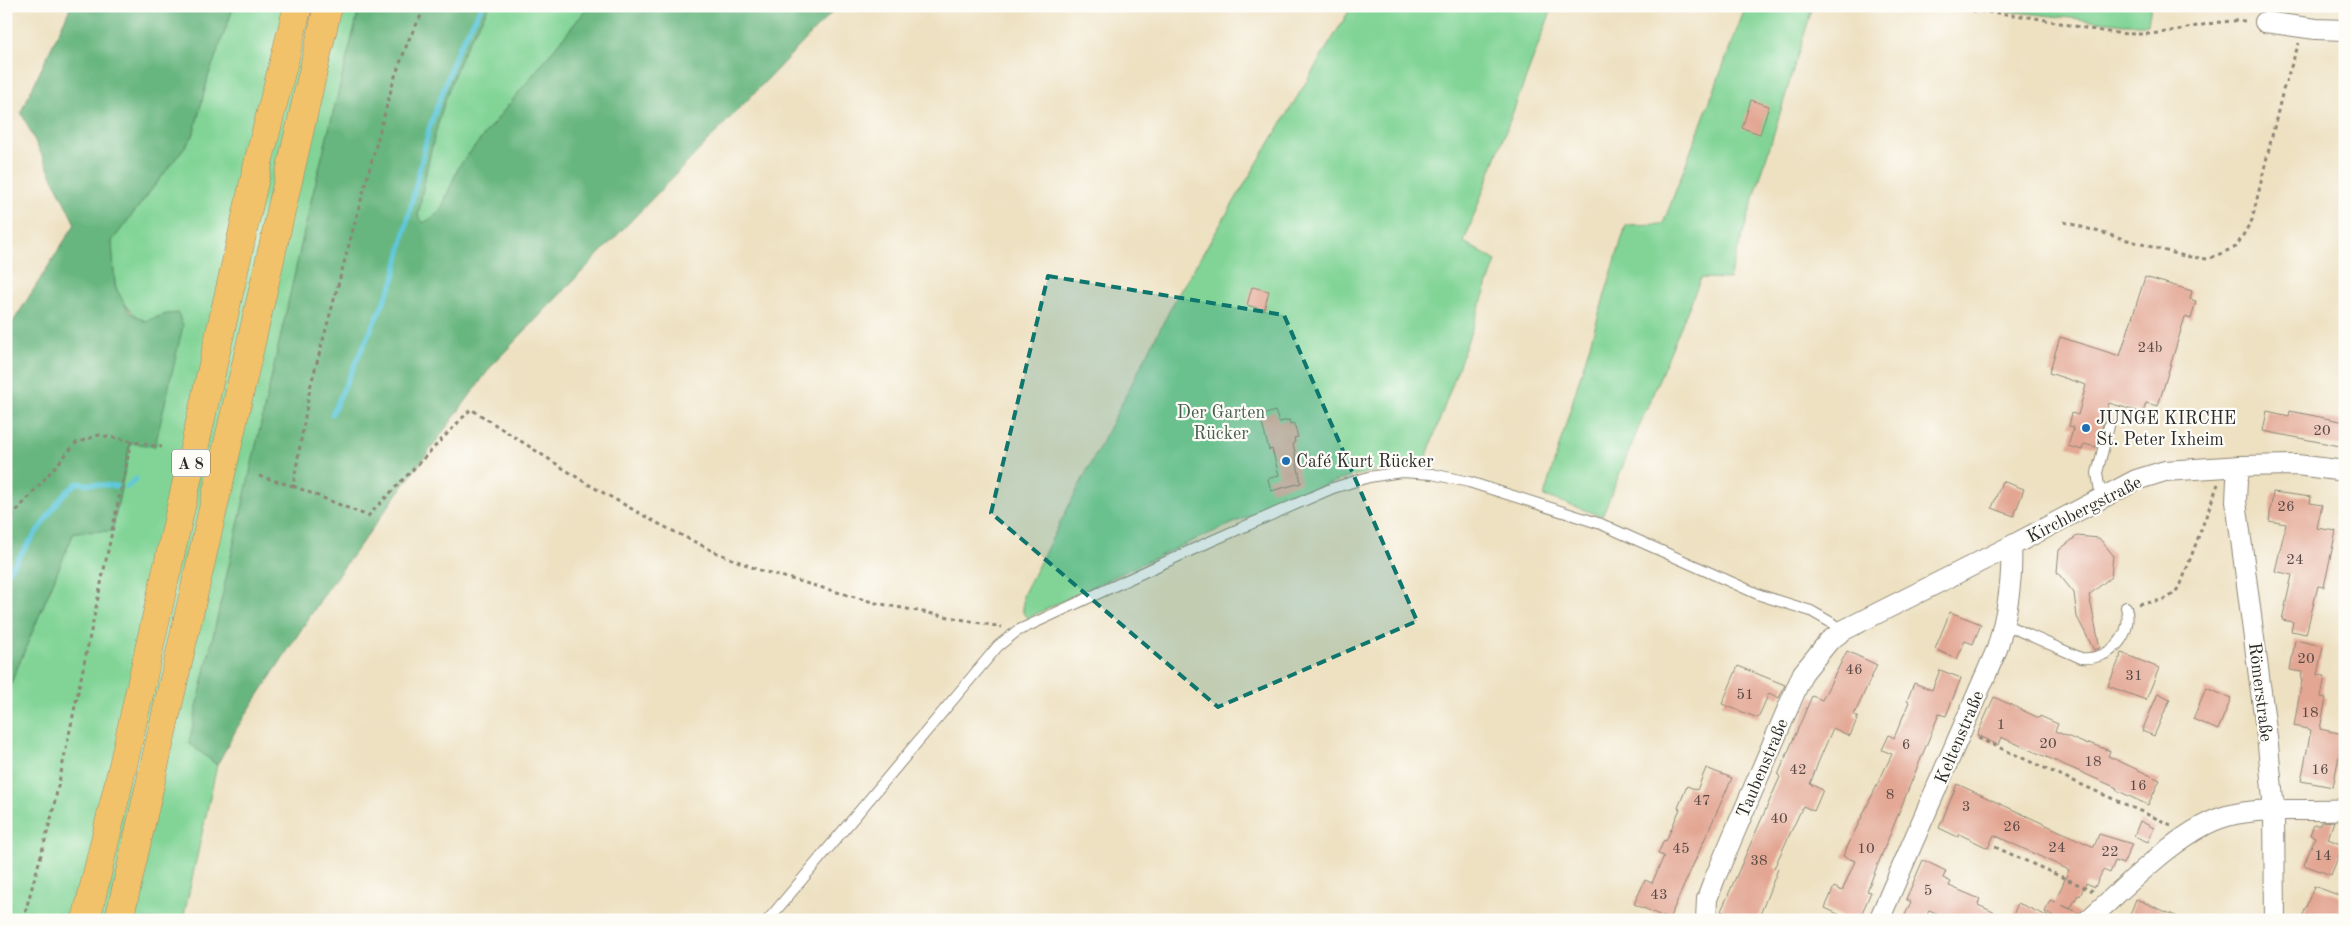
<svg xmlns="http://www.w3.org/2000/svg" width="2351" height="926" font-family="'Old Standard TT',serif">
<style>
.green{fill:#81d496;stroke:#568060}
.forest{fill:#68b67f;stroke:#4a7055}
.lines{fill:none;stroke-linecap:round;stroke-linejoin:round}
.stream{stroke:#5fc7db;stroke-width:5}
.building{fill:#e3a693}
.lane-casing{stroke:#8c8676;stroke-width:12}
.street-casing{stroke:#8c8676;stroke-width:22}
.highway-casing{stroke:#8c8676;stroke-width:29}
.path{stroke:#8c8676;stroke-width:3;stroke-dasharray:4 4;stroke-linecap:butt}
.lane{stroke:#fff;stroke-width:10}
.street{stroke:#fff;stroke-width:20}
.highway{stroke:#f2c26a;stroke-width:28}
.marked{fill:#0f766e;fill-opacity:0.2;stroke:#0f766e;stroke-width:4;stroke-dasharray:10 6;stroke-linejoin:round}
.poi-dot{fill:#1f6fb2;stroke:#fdfcf7;stroke-width:2}
.labels{text-anchor:middle;stroke-width:4.5;stroke-linejoin:round;paint-order:stroke}
.number-label{font-size:15px;fill:#594a45}
.shield{fill:#fdfcf7;stroke:#6a6a68;stroke-width:1}
.shield-label{font-size:16px;font-weight:bold;fill:#2b2b2b}
.park-label{font-size:18px;fill:#455e4b;stroke:#fdfcf7}
.poi-label{font-size:18px;fill:#2b2b2b;stroke:#fdfcf7;text-anchor:start}
.street-label{font-size:18px;fill:#2b2b2b;stroke:#fdfcf7}
</style>
<rect width="100%" height="100%" fill="#fdfcf7"/>
<filter id="ink" filterUnits="userSpaceOnUse"><feTurbulence type="fractalNoise" baseFrequency=".02" numOctaves="2"/><feDisplacementMap in="SourceGraphic" scale="10" xChannelSelector="R" yChannelSelector="G"/><feConvolveMatrix kernelMatrix="1 2 1 2 8 2 1 2 1" color-interpolation-filters="sRGB"/></filter>
<filter id="wash" filterUnits="userSpaceOnUse"><feTurbulence type="fractalNoise" baseFrequency=".0096" numOctaves="4" result="noise"/><feDisplacementMap in="SourceGraphic" scale="20" xChannelSelector="R" yChannelSelector="G"/><feGaussianBlur stdDeviation="1.12" result="paint"/><feColorMatrix in="noise" values="0 0 0 0 0 0 0 0 0 0 0 0 0 0 0 0 0 1.4 0 .05"/><feComposite in="paint" operator="in"/></filter>
<g filter="url(#wash)">
<rect width="100%" height="100%" fill="#eee1c2"/>
<!-- green -->
<path class="green" d="M234,6H360L312,197L189,743L217,765L183,920H6V695L74,532L112,531L131,442L155,446L167,314L145,321C110,302 114,276 112,241L193,136L208,77Z
M489,6H589L459,166L440,212L424,223L418,217C427,161 440,105 463,53C470,37 481,22 489,6Z
M1352,6H1553L1464,242L1496,261L1424,464C1356,468 1297,495 1236,522C1166,552 1097,584 1028,618L1023,613V595L1176,298Z
M1746,6H1813L1729,279L1701,278L1602,516L1544,496L1626,225L1663,224Z
M1961,6H2151L2148,24H2125Z"/>
<!-- forest -->
<path class="forest" d="M71,6H234L208,77L193,136L112,241L115,286L129,312L145,321L167,314L178,313L183,326L155,446L130,443L112,531L74,532L6,695V333L75,224L21,112Z
M360,6H489C481,22 470,37 463,53C440,105 427,161 418,216L424,223L440,212L459,166L589,6H838L493,364L327,590L237,728L217,765L189,743L312,197Z"/>
<g class="lines">
<!-- stream -->
<path class="stream" d="M332,414L393,282L429,129L458,49L482,6
M127,487L136,479
M6,575L63,495L77,483L117,486"/>
</g>
<g id="blocks">
<!-- building -->
<path class="building" d="M1751,100L1769,106L1760,134L1742,128Z
M2145,277L2192,291L2190,299L2196,301L2191,319L2185,317L2158,406L2146,403L2143,413L2109,403L2096,447L2084,444L2082,450L2068,446L2074,427L2069,426L2072,413L2078,415L2086,385L2049,373L2060,337L2120,356Z
M1252,287L1269,291L1264,310L1247,305Z
M1275,411L1279,422L1289,420L1290,424L1294,423L1298,437L1294,438L1295,442L1293,443L1301,483L1271,491L1268,479L1279,475L1272,449L1269,450L1260,416Z
M2267,411L2289,416L2290,411L2345,422V447L2263,431Z
M2002,481L2024,489L2014,516L1992,508Z
M2273,492L2311,497L2310,503L2322,505L2317,528L2336,531L2324,587L2318,586L2306,634L2291,631L2293,622L2282,620L2292,575L2275,571L2286,524L2269,521Z
M2077,536L2099,538L2113,555L2111,577L2089,595L2100,648L2094,650L2077,617L2074,593L2057,572L2059,550Z
M1950,612L1981,624L1973,644L1965,641L1957,659L1935,649Z
M2295,640L2323,646L2317,675L2325,676L2321,697L2326,698L2320,729L2343,734L2333,787L2301,781L2311,730L2294,726L2302,680H2301L2302,672L2290,670Z
M1847,651L1877,665L1854,715L1858,717L1850,736L1833,728L1818,763L1810,784L1823,790L1814,811L1803,806L1774,868L1778,869L1758,920H1742L1721,911L1780,777L1778,775L1812,696L1822,700Z
M2122,653L2159,668L2146,700L2108,686Z
M1738,666L1785,685L1779,698L1769,693L1758,718L1722,704Z
M1940,670L1961,678L1946,716L1939,714L1867,891L1871,892L1859,920H1851L1825,908L1834,887L1842,891L1855,861L1843,856L1892,754L1882,750L1889,735L1894,738L1909,702L1907,701L1914,683L1932,690Z
M2206,688L2231,698L2218,730L2193,719Z
M2158,693L2170,699L2154,736L2142,731Z
M1994,697L2039,718L2040,716L2058,724L2055,731L2088,745L2089,743L2110,751L2108,756L2160,780L2148,805L2116,790L2117,788L2001,737L1998,745L1977,735Z
M1706,768L1732,778L1669,919L1634,904L1645,880L1652,883L1664,856L1658,854L1664,840L1666,841L1680,809L1678,808L1687,786L1697,790Z
M1957,784L2094,847L2099,834L2132,844L2123,864L2115,861L2110,873L2103,870L2095,887L2086,883L2080,896L2078,895L2070,909L2062,905L2079,913L2076,920H2063L2045,912L2050,900L2055,902L2069,870L1994,835L1988,848L1959,834L1958,837L1939,828Z
M2140,821L2154,828L2148,842L2134,836Z
M2334,821L2328,839L2343,845L2331,875L2304,865L2315,837L2310,835L2314,825H2320L2321,822Z
M1923,860L1946,871L1943,878L1951,882L1949,886L1980,899L1978,905L2011,920L2018,903L2056,920H1952L1929,910L1925,920H1915L1905,915L1911,902L1906,899Z
M2314,886L2341,896L2339,901L2345,903V920H2316L2303,915Z
M2136,899L2185,920H2128Z"/>
</g>
</g>
<g filter="url(#ink)">
<use href="#blocks" fill-opacity="0" stroke="#8c8676" stroke-width="1"/>
<g class="lines">
<!-- lane casing -->
<g class="lane-casing">
<path id="lane" d="M2101,498L2097,473L2109,426
M2004,624L2081,658C2110,661 2134,635 2126,607
M768,920L998,646L1017,631L1209,542L1333,488L1369,477L1401,472L1432,474L1469,482L1601,524L1760,595L1811,611L1844,630"/>
</g>
<!-- street casing -->
<g class="street-casing">
<path id="street" d="M2265,22L2316,29L2345,30
M2241,466L2237,480L2236,501L2268,745L2274,811L2275,920
M1706,920L1707,899L1715,878L1803,673L1829,641L1844,630L2011,546L2136,480L2165,471L2241,466L2297,465L2345,471
M1879,920L1997,649C2007,615 2013,582 2011,546
M2088,920C2125,888 2181,828 2227,816C2264,806 2307,812 2345,809"/>
</g>
<!-- highway casing -->
<g class="highway-casing">
<path id="highway" d="M86,920L124,761L260,155L298,6
M119,920L328,6"/>
</g>
<!-- path -->
<path class="path" d="M1924,6C1961,10 1998,12 2035,18C2069,24 2102,34 2137,34C2174,35 2209,19 2247,21
M2064,222L2184,256L2208,259L2236,247L2252,220L2283,90L2299,43
M259,476L293,486L310,388L394,79L409,39L426,6
M293,486L368,516L471,409L586,483L655,522L715,552L759,570L876,603L1002,627
M6,523L76,443L99,435L162,447
M2139,604C2160,600 2169,603 2181,584L2218,484
M1978,738L2171,825
M1995,847L2093,891
M23,920L52,815L131,442"/>
<!-- lane -->
<use href="#lane" class="lane"/>
<!-- street -->
<use href="#street" class="street"/>
<!-- highway -->
<use href="#highway" class="highway"/>
</g>
</g>
<!-- marked area -->
<path class="marked" d="M1048,276L1284,315L1417,621L1218,707L991,513Z"/>
<!-- markers -->
<g class="poi-dot">
<circle cx="2086" cy="428" r="5"/>
<circle cx="1286" cy="461" r="5"/>
</g>
<g class="labels">
<!-- number labels -->
<g class="number-label">
<text x="2150" y="352">24b</text>
<text x="2322" y="435">20</text>
<text x="2286" y="511">26</text>
<text x="2295" y="564">24</text>
<text x="2306" y="663">20</text>
<text x="1854" y="674">46</text>
<text x="2134" y="680">31</text>
<text x="1745" y="699">51</text>
<text x="2310" y="717">18</text>
<text x="2001" y="729">1</text>
<text x="2048" y="748">20</text>
<text x="1906" y="749">6</text>
<text x="2093" y="766">18</text>
<text x="1798" y="774">42</text>
<text x="2320" y="774">16</text>
<text x="2138" y="790">16</text>
<text x="1890" y="799">8</text>
<text x="1702" y="805">47</text>
<text x="1966" y="811">3</text>
<text x="1779" y="823">40</text>
<text x="2012" y="831">26</text>
<text x="2057" y="852">24</text>
<text x="1681" y="853">45</text>
<text x="1866" y="853">10</text>
<text x="2110" y="856">22</text>
<text x="2323" y="860">14</text>
<text x="1759" y="865">38</text>
<text x="1928" y="895">5</text>
<text x="1659" y="899">43</text>
</g>
<!-- shield labels -->
<rect class="shield" x="172" y="449.5" width="38" height="27" rx="4"/>
<g class="shield-label">
<text x="191" y="469">A 8</text>
</g>
<!-- park labels -->
<g class="park-label">
<text x="1221" y="418">Der Garten<tspan x="1221" dy="21">Rücker</tspan></text>
</g>
<!-- poi labels -->
<g class="poi-label">
<text x="2096" y="424">JUNGE KIRCHE<tspan x="2096" dy="21">St. Peter Ixheim</tspan></text>
<text x="1296" y="467">Café Kurt Rücker</text>
</g>
<!-- street labels -->
<g class="street-label">
<text transform="translate(2084 509) rotate(-27)" y="6">Kirchbergstraße</text>
<text transform="translate(2261 692) rotate(83)" y="6">Römerstraße</text>
<text transform="translate(1959 737) rotate(-67)" y="6">Keltenstraße</text>
<text transform="translate(1762 768) rotate(-67)" y="6">Taubenstraße</text>
</g>
</g>
<!-- margin -->
<rect width="2351" height="926" fill="none" stroke="#fdfcf7" stroke-width="25"/>
</svg>
